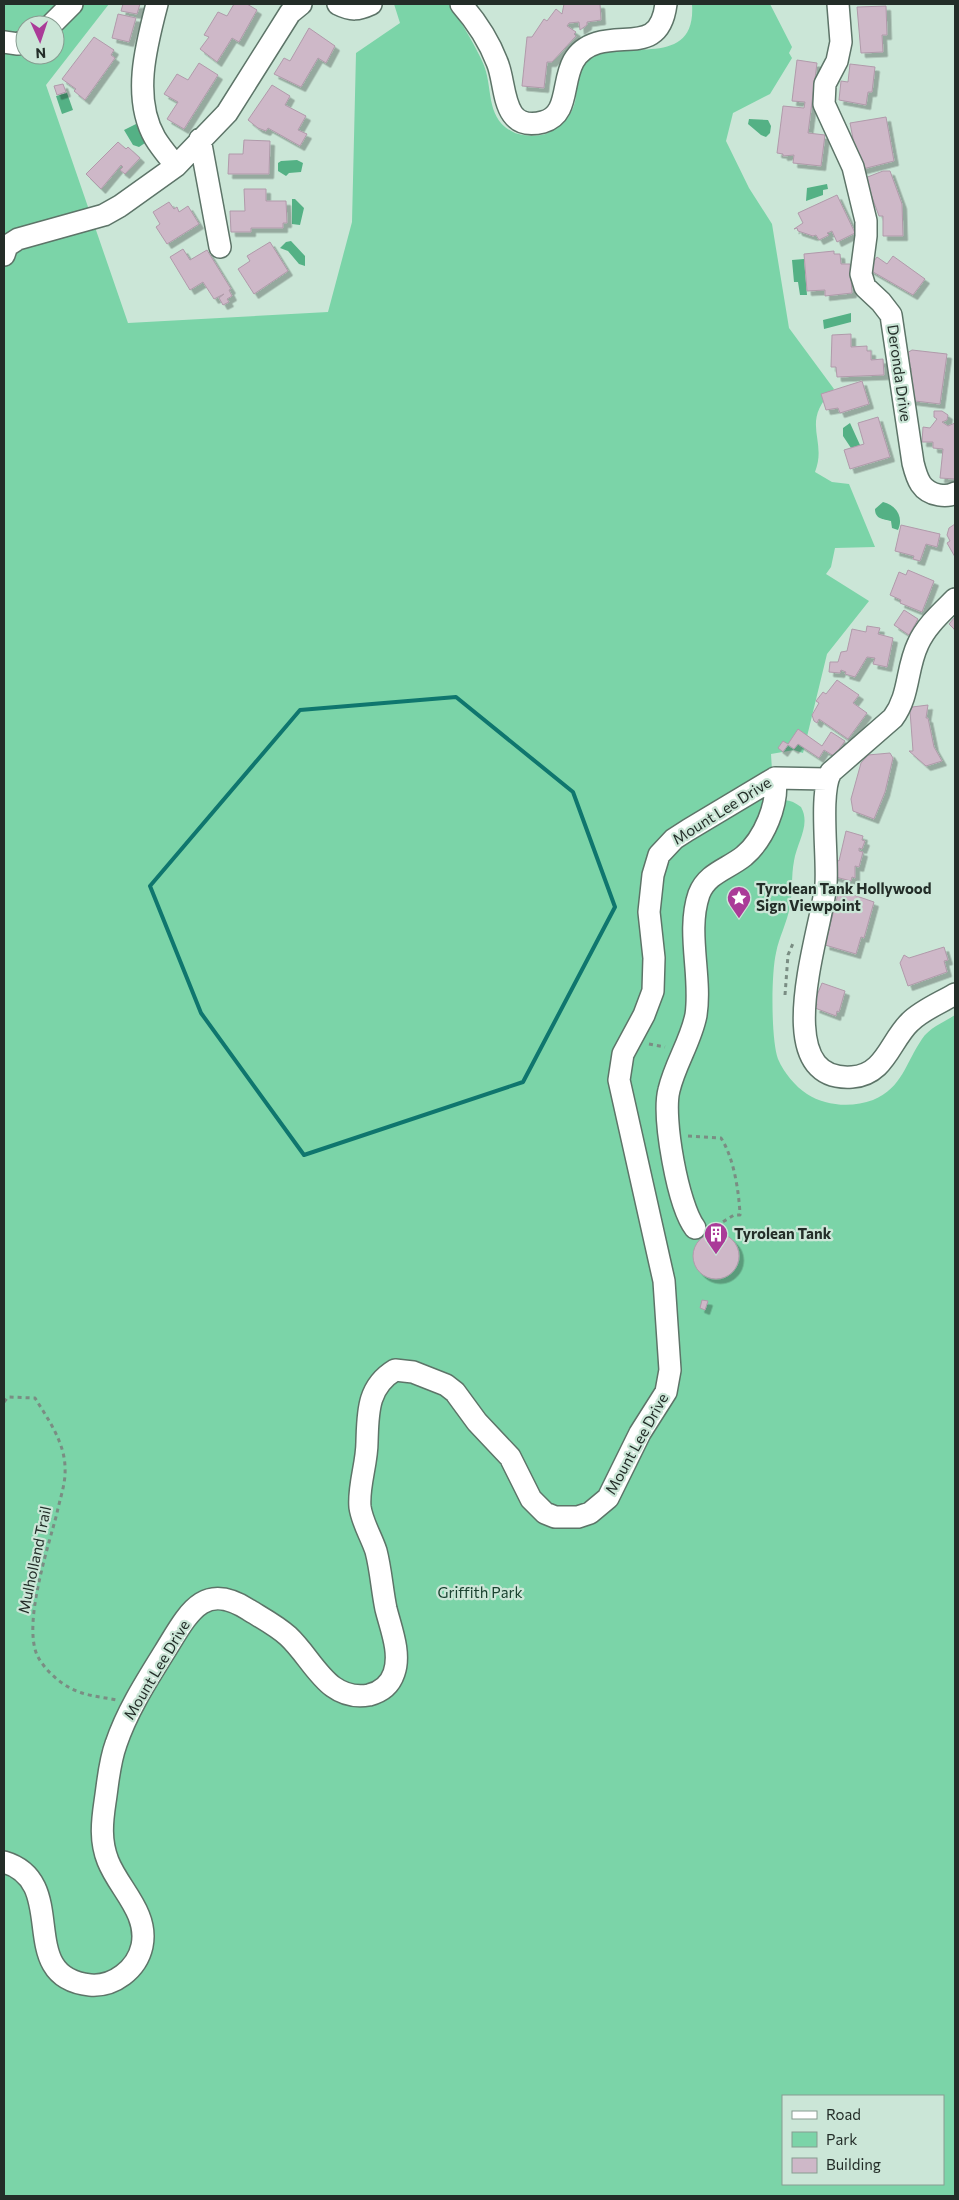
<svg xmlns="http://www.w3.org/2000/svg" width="959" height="2200" font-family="Commissioner,sans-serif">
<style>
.green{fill:#7bd4a8;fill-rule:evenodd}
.water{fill:#54b185}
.building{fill:#ceb8c8;stroke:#b09aaa;filter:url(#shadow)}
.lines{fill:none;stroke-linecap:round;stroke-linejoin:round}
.minor-casing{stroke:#5d7468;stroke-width:24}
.path{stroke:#7a8d83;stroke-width:3;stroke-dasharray:4 4;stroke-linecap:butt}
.minor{stroke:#fff;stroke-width:21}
.marked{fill:none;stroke:#0f766e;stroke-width:4;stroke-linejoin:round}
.labels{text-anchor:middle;stroke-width:4.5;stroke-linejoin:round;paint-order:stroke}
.street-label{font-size:15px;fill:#232d28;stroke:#cbe6d7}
.poi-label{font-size:15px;font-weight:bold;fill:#232d28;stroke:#cbe6d7;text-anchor:start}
.park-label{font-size:15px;fill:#19412f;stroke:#cbe6d7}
</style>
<defs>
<filter id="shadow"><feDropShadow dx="4.5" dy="4.5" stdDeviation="0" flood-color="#0004"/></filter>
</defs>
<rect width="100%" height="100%" fill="#cbe6d7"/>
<!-- green -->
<path class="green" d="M4,4H109L46,85L128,323L328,312L352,222L356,53L400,23L394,4H448L454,10C464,28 475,45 483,63C494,88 484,119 515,133C523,136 540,137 548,133C594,109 564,77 589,58C619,37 697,73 692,4H770L792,47L789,53L792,58L770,94L733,113L726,141L749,188L772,224L789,328L834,389C799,423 828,439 815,472L832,482L849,484L875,547L835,548L831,567L826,574L869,601L827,654L803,753L794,750L771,754L774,803C785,798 792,800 801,807C811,825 797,842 794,861C791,876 793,891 790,906C787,923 779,937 776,953C771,974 771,1040 778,1059C784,1073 795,1086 807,1094C825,1106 852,1108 873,1100C903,1087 905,1064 922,1039C929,1028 944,1022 955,1015V2196H4ZM25,25H55V55H25ZM783,2096H943V2184H783Z"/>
<!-- water -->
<path class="water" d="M67,93L73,110L62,114L56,96Z
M749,119L768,120L771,126L770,133L766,137L761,135L748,124Z
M136,124L145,143L139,147L133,145L124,130Z
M297,160L303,163L301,172L289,173L286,176L278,171V163L281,161Z
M827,184L828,189L823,190V195L806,201L807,188Z
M292,199H295L304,208L300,225L292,224Z
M291,241L305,256V266L299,264L288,251L280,248L286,242Z
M804,259L807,295H800L798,282H794L792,260Z
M851,313V322L824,329L823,320Z
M850,423L860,445L851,448L843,436V428Z
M883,502C896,505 904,517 898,530L892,528L891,521C883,519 875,519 875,509Z"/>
<!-- building -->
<path class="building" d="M123,4H140L137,14L121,11Z
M234,4H247L257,10L239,42L232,38L217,62L200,49L209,37L204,35L218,12L227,16Z
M564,4H600L601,20L587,22V25L580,30L579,22L569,23L567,26L576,32L574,34L576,36L552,62H547L544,88L522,86L527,37H532L544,19L547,21L556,9L562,14Z
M886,6L887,35H882L883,52L861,53L857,7Z
M118,14L136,18L129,42L112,38Z
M309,28L335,46L326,63L318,58L301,87L274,74L284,58L290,61Z
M94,37L114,50L111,55L115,58L85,100L74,91L76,89L62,79Z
M797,60L817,63L808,133L825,135L821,166L793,163L794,155L783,156V154L777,153L783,106L804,108L805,102L792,101Z
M199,63L218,75L184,129L167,119L178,102L164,94L177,74L188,80Z
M850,64L875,67L872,92H868L866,105L839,100L841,81L848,82Z
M63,84L66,92L57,95L54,86Z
M272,85L290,96L285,105L306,116L298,130L307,134L300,146L268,128L266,131L258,128L248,120Z
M886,117L894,161L859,170L850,123Z
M244,140L270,141L269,174H228L229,154H243Z
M118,142L126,149L128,147L140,158L125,174L120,170L123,167L121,165L101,189L86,174Z
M883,171H890L902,204L903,236H883V216H879L865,178Z
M244,189H266V201H286L287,223H283V228H251V232H231L230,211H245Z
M837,195L855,233L837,242L832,231L827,233L829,235L819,240L816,235L813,236L798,231L797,228L794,229L803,223L798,213Z
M169,202L174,209L177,207L179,212L188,206L199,224L167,244L156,227L160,224L153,212Z
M270,242L288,271L254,294L238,269L250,261L247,256Z
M183,249L190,260L207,250L231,289L229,290L232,296L227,299L229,302L223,305L219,298L224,294L214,299L203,282L190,290L170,257Z
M834,251V254H840L841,264H850L852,293L825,296V290L807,291L804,254Z
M893,256L925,279L913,295L868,269L877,257L887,264Z
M851,334V347L867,346V351H871V360L883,359L884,375L837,377L836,367H831L832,335Z
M912,350L947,354L940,404L907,400L911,368L905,367L907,353Z
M862,381L869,404L840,413L838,408L826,410L821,394Z
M934,411H942L948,415L947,420L942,422L948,426L955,423V479L940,478L943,449L933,448V442H922L923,427L930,428L937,419L934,417Z
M878,417L890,457L850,469L844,450L864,444L858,423Z
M955,524V557L947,543L950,541L947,535L949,528Z
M901,525L940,534L937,547L926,544L920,561L913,559L914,556L895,551Z
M908,570L934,581L922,612L900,603L901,600L890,595L899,572L906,575Z
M904,610L918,619L909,635L894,625Z
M955,617V630L949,624Z
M867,626L880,628L878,634L893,638L887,667L873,664L875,658L867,657L855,677L845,674L846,672L841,670L840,673L829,672L830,662H838L841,652L847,651L852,629L866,632Z
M837,680L859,695L853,703L867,713L848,739L819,719L817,723L814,721L812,715L819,703L816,701L823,692L826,694Z
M928,705L926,718H928L934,747L942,761L926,766L909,751H913L910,711L912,707Z
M798,729L822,746L831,732L845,741L834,756L824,750L819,758L798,744L794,749L788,745L783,752L778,748L783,741L788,744Z
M890,753L893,758L885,792L874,819L853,811L851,799L861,763L868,755Z
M846,831L863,836L862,840L865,841L862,849L859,848V851L863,852L859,867L855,866V878L852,877L851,881L832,876L837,860L839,861Z
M839,890L874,902L864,938L861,937L856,954L825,945Z
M944,947L948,960L944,961L947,972L908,986L900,963L904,955L909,958Z
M822,983L845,991L839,1012L837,1011L836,1016L815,1008L817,1004L814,1003Z
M693 1256a23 23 0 1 1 46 0a23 23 0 1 1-46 0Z
M702,1300L708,1301L705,1310L700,1308Z"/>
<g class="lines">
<!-- minor casing -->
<g class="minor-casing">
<path id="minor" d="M157,4C146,46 132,98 155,138C161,148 169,157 176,166
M338,4C352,11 358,10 371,4
M461,4C475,20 489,41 497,62C507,84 500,133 543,122C579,112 551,57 597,43C629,34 660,51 666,4
M838,4L841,42L837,61L825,84L824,104L853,167L866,221V236L861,274L865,287L881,302L891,315L913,463C917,479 921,492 939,495C945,496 950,496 955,493
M51,25L72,4
M4,42L18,44L25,41
M200,139L220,247
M4,255L7,246L18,239L104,215L120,206L176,166L227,113L290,13L301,4
M955,599C941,613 926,626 918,644C906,669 910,695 893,718L831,772C819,792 828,856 826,884C823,926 765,1083 852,1077C885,1075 890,1041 910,1022C922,1010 940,1003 955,994
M695,1228C678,1206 662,1117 669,1090C675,1064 691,1041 696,1015C702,976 686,932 699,894C707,873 728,869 744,856C764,839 779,804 775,778
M4,1862C72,1882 13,1977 90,1985C114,1987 137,1969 142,1946C149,1913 119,1889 108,1861C100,1841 102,1822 105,1802C108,1783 109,1763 116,1744C127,1711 147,1680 165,1651C188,1614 203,1580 249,1610C262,1618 277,1626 288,1636C314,1660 327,1702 369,1695C381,1692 390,1685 394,1673C401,1653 391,1629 386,1609C382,1590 381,1570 376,1551C371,1536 362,1522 360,1507C358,1486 367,1464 367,1442C368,1413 367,1387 395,1370L413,1372L446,1385L455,1392L477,1422L510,1457L531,1499L545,1513L555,1517H578L590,1513L608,1498L640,1433L666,1392L670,1370L664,1281L619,1080L623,1054L644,1015L653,991L654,958L649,912L653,875L659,855L674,839L688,830L775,778L827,779"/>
</g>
<!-- path -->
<path class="path" d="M785,995L788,955L794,941
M649,1044L665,1047
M688,1136L721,1138C734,1158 739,1192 740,1215H734L721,1223L722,1226L712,1225
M4,1402L8,1397L35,1398C48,1419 65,1443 65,1468C66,1483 60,1498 57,1513C48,1548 23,1622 37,1655C44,1669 58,1682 72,1689C86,1696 102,1697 117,1700"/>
<!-- minor -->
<use href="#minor" class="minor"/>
</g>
<!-- marked area -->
<path class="marked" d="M456,697L573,792L615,907L523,1082L304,1155L201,1013L150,886L300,710Z"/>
<!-- icons -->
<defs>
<g id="sight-pin" transform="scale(1.25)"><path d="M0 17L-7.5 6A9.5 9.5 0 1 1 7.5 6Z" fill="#aa3b98" stroke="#cbe6d7"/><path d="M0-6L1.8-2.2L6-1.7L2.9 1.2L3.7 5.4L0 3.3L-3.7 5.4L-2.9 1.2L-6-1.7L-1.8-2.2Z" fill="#fff"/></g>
<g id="building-pin" transform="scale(1.25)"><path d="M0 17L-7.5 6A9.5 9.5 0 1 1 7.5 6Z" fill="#aa3b98" stroke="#cbe6d7"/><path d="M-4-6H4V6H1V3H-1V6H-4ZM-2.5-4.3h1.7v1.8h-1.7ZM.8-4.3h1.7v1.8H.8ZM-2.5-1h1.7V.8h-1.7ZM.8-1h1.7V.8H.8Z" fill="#fff"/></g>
</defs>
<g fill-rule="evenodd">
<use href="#sight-pin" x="739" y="898"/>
<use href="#building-pin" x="716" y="1234"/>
</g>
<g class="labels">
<!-- street labels -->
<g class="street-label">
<text transform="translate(899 373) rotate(82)" y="5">Deronda Drive</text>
<text transform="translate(722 811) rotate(-32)" y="5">Mount Lee Drive</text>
<text transform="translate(637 1444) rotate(-61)" y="5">Mount Lee Drive</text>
<text transform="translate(35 1560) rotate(-78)" y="5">Mulholland Trail</text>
<text transform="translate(157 1670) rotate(-59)" y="5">Mount Lee Drive</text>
</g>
<!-- poi labels -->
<g class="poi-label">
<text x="756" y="894">Tyrolean Tank Hollywood<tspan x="756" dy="17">Sign Viewpoint</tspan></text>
<text x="734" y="1239">Tyrolean Tank</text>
</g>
<!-- park labels -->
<g class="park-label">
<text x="480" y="1598">Griffith Park</text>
</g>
</g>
<!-- border -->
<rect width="959" height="2200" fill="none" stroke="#232d28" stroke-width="10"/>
<!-- legend -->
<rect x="782" y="2095" width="162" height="90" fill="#cbe6d7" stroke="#889c91"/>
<rect x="792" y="2111" width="25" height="8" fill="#ffffff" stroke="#889c91"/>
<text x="826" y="2120" font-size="15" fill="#232d28">Road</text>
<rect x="792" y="2132" width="25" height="15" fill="#7bd4a8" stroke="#889c91"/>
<text x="826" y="2145" font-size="15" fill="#232d28">Park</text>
<rect x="792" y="2158" width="25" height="15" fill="#ceb8c8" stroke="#889c91"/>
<text x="826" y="2170" font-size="15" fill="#232d28">Building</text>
<!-- north arrow -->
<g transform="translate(40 40) rotate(177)"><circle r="24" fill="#cbe6d7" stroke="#889c91"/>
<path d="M0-4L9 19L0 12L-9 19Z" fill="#aa3b98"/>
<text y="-8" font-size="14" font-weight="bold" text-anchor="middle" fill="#232d28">N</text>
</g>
</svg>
